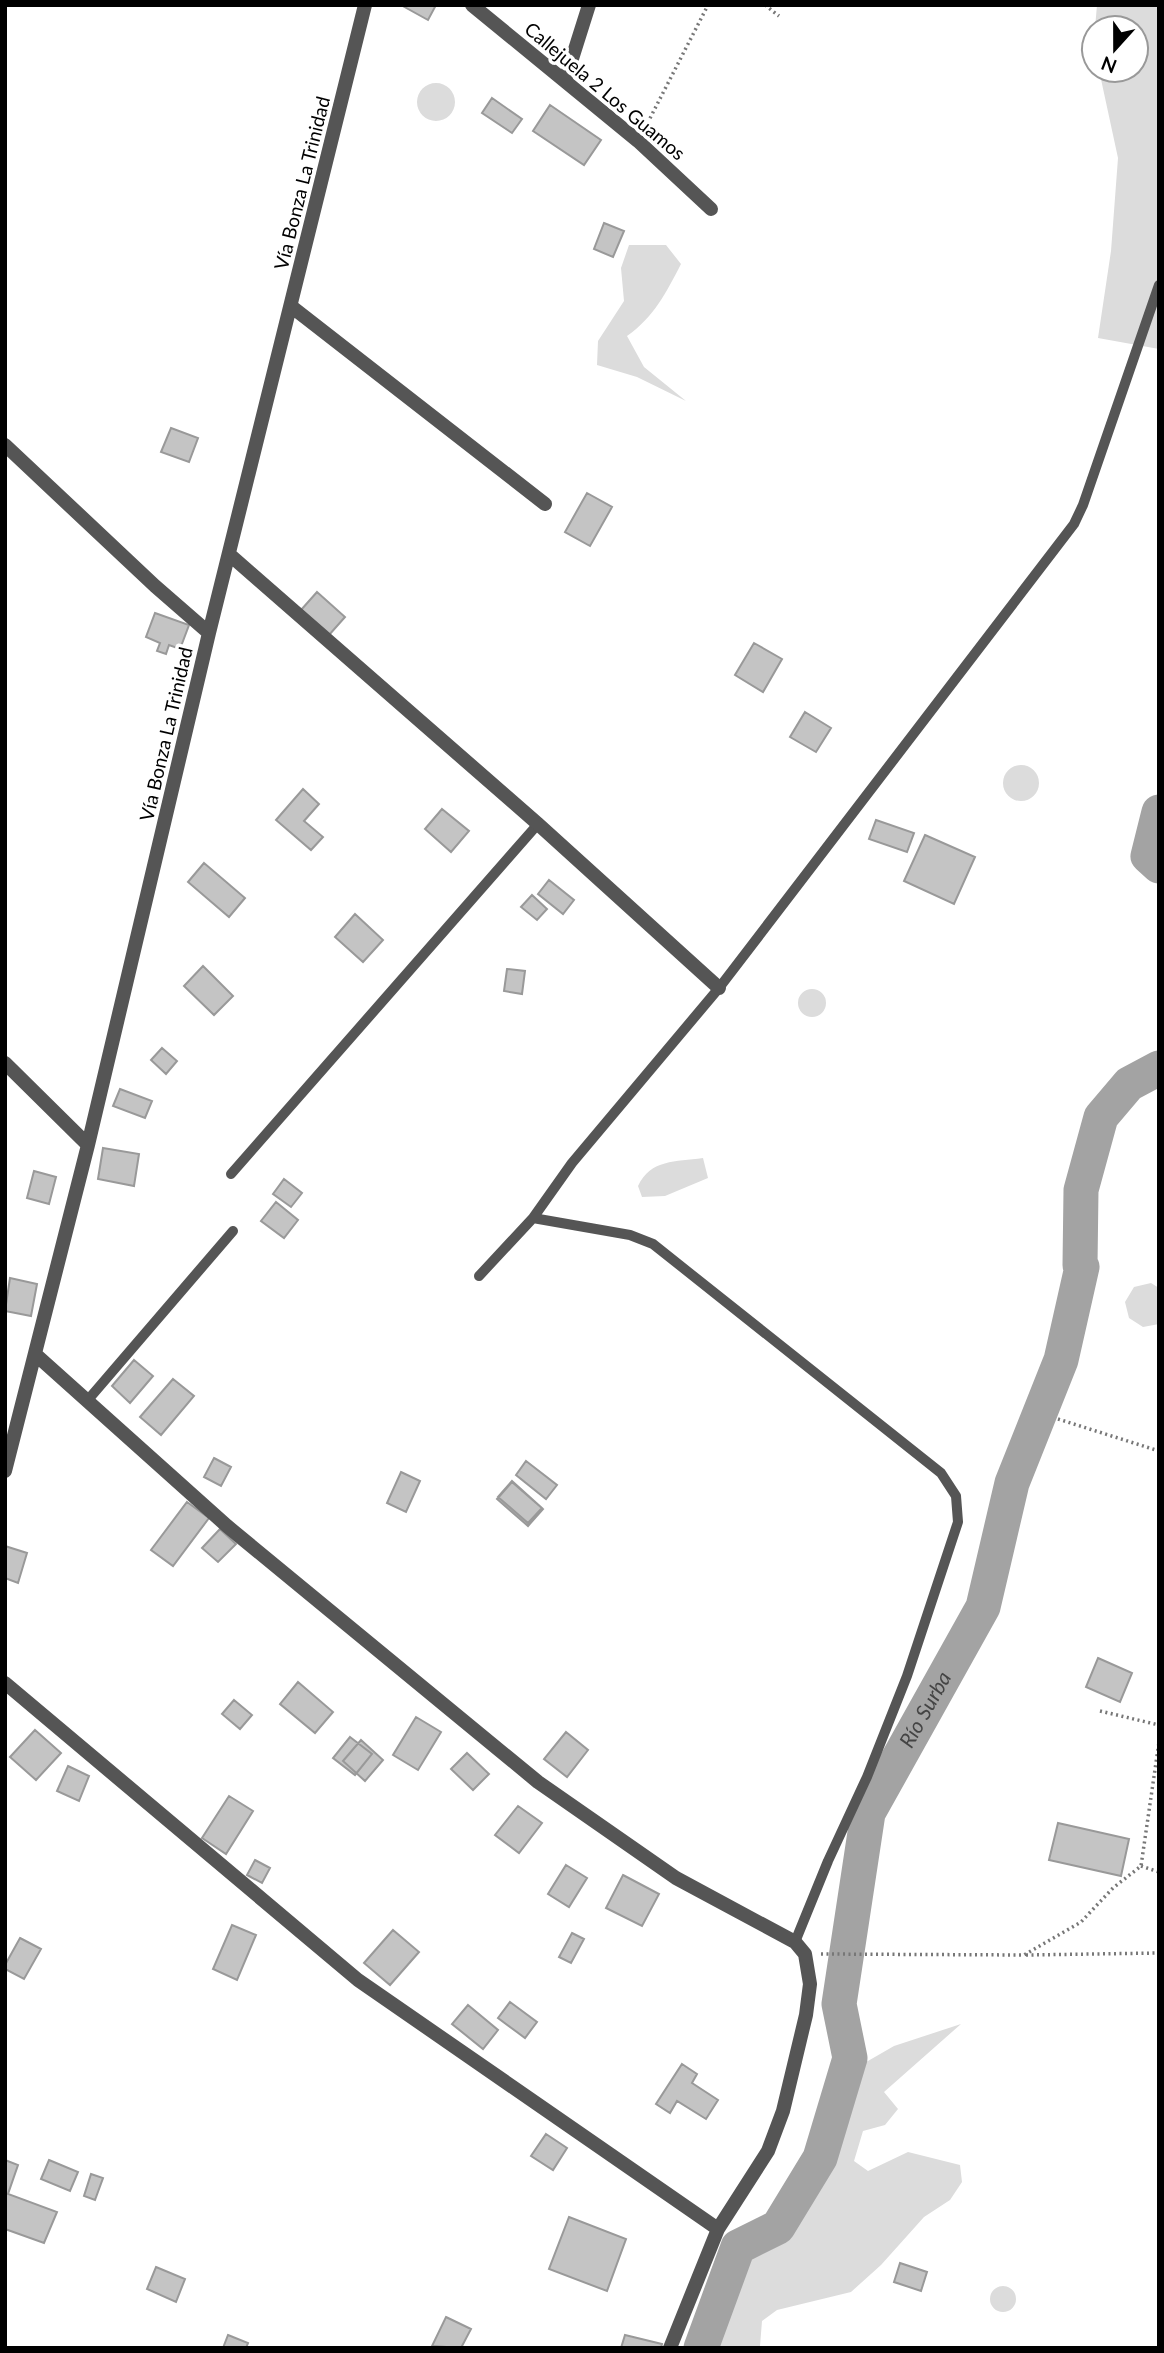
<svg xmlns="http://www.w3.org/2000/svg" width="1164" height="2353" font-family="Lato,sans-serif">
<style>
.green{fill:#dcdcdc}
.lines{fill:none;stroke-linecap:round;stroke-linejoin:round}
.river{stroke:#a3a3a3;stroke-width:35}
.building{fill:#c4c4c4;stroke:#999;stroke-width:2}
.path{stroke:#777;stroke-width:3.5;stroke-dasharray:2 3.5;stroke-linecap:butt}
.service{stroke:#555;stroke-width:10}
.minor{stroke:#555;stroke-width:14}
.labels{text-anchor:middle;stroke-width:7;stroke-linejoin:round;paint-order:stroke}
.street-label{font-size:19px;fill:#000;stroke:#fff}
.water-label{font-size:21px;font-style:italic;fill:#444;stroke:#fff}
</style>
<rect width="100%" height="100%" fill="#fff"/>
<!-- green -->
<path class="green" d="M1097,5H1159V349L1098,338L1111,251L1118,158L1099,70H1136V28H1095Z
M417 102a19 19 0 1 1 38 0a19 19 0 1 1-38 0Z
M629,245H666L681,264C666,293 654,317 627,336L644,367L686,401L637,377L597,365L598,341L624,301L621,268Z
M1003 783a18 18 0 1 1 36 0a18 18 0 1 1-36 0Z
M798 1003a14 14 0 1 1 28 0a14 14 0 1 1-28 0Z
M703,1158L708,1178L665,1196L642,1197L638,1186C651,1159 675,1162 703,1158Z
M1151,1283L1159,1288V1324L1143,1327L1129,1318L1125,1302L1134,1287Z
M961,2024L884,2092L898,2109L885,2125L863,2131L854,2161L868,2171L908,2152L960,2165L962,2182L950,2200L924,2217L881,2265L851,2292L777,2310L762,2321L760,2346L767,2348H719L727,2312L753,2252L763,2238L785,2217L831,2155L850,2115L861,2065L894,2046Z
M990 2299a13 13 0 1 1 26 0a13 13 0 1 1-26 0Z"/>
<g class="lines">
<!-- river -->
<g class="river">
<path d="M1159,812L1148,856L1159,866"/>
<path id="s1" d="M701,2348L738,2247L778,2227L820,2158L850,2058L839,2004L868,1813L983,1607L1012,1483L1061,1360L1082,1267L1080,1265L1081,1190L1101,1117L1129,1084L1159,1068"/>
</g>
</g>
<!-- building -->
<path class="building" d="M401,5H436L428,20Z
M492,98L522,119L512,133L482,113Z
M550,105L601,140L584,165L533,131Z
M604,223L624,231L613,257L594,249Z
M171,428L198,438L189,462L161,452Z
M587,493L612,507L590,546L565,532Z
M317,592L345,617L329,635L301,610Z
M155,613L189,625L180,649L169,645L166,654L157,651L160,643L146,637Z
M754,643L782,659L763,692L735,675Z
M805,712L831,728L816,752L790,737Z
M303,789L319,804L304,821L323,837L311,850L276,820Z
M442,809L469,831L451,852L425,829Z
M876,820L914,833L907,852L869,839Z
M925,835L975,857L954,904L904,881Z
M204,863L245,898L229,917L188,882Z
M549,880L574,900L563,914L538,894Z
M532,895L547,909L537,920L521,907Z
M355,914L383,940L363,962L335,937Z
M203,966L233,996L214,1015L184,986Z
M507,969L525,971L522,994L504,991Z
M162,1048L177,1061L166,1074L151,1060Z
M120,1089L152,1101L145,1118L113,1106Z
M103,1148L139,1154L134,1186L98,1179Z
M34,1171L56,1177L49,1204L27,1198Z
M284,1179L302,1193L291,1207L273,1194Z
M276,1202L298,1220L284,1238L261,1221Z
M10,1278L37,1284L31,1316L5,1311Z
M134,1360L153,1376L130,1403L112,1386Z
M173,1379L194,1396L161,1435L140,1417Z
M214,1458L231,1467L221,1486L204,1477Z
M526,1461L557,1485L546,1499L516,1475Z
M401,1472L420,1481L406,1512L387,1503Z
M512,1481L542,1508L528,1523L498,1497Z
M512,1482L543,1509L528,1526L497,1499Z
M187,1502L209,1518L173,1566L151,1550Z
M220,1529L236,1544L218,1562L202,1548Z
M5,1546L27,1553L18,1583L5,1578Z
M1098,1658L1132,1673L1120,1702L1086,1687Z
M298,1682L333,1712L315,1733L280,1704Z
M234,1700L252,1715L240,1729L222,1714Z
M416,1717L441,1732L418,1770L393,1755Z
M35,1730L61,1753L36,1780L10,1757Z
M566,1732L588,1750L567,1777L544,1759Z
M350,1737L372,1754L355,1775L333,1758Z
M361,1740L383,1760L365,1781L343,1761Z
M467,1753L489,1774L473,1790L451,1769Z
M68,1766L89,1776L79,1801L57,1791Z
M229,1796L253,1811L226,1854L202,1838Z
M518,1806L542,1823L519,1853L495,1835Z
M1058,1823L1129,1839L1121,1876L1049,1860Z
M255,1860L270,1868L262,1883L247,1875Z
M566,1865L587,1878L569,1907L548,1894Z
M623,1875L659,1894L642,1926L606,1908Z
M232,1925L256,1935L237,1980L213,1969Z
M393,1930L419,1952L390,1985L364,1963Z
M572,1933L584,1939L571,1963L559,1957Z
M20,1938L41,1949L24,1979L5,1969V1965Z
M510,2002L537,2022L525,2038L498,2018Z
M468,2005L498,2030L483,2049L452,2024Z
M682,2064L697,2074L692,2083L718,2100L706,2119L677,2101L670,2113L656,2104Z
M546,2134L567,2148L553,2170L531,2156Z
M5,2160L18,2165L8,2194L57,2212L44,2243L5,2229Z
M49,2160L78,2172L70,2191L41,2179Z
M91,2174L103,2178L95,2200L84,2196Z
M569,2217L626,2239L607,2291L549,2269Z
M900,2263L927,2272L921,2291L894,2282Z
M156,2267L185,2279L176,2302L147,2289Z
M446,2317L471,2329L461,2348L432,2346Z
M228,2335L248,2343L246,2348H223Z
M625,2335L662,2344L661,2348H621Z"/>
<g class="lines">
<!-- path -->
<path class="path" d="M765,5L779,16
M645,128L708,5
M1058,1419L1159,1451
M1100,1711L1159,1725
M1141,1866L1159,1872
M821,1954L1024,1955L1081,1922L1113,1888L1141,1866L1159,1742
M1026,1955L1159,1953"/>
<!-- service -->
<path class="service" d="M231,1174L538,824
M533,1218L630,1235L653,1244L941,1473L956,1496L958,1522L907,1676L867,1777L828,1861L795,1942
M479,1276L533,1218L572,1163L719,988L1074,524L1083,505L1159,285
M87,1401L233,1231"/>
<!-- minor -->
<path class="minor" d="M472,5L638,141L711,209
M565,81L589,5
M292,307L545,504
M5,445L155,586L209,633
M230,555L538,824L719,988
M5,1063L88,1145
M35,1354L227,1526L538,1782L676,1878L795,1942L805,1954L810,1984L806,2015L783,2111L768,2151L718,2229L670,2348
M5,1471L88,1145L209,633L365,5
M5,1683L358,1980L718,2229"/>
</g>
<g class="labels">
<!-- street labels -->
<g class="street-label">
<text transform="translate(605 91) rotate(40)" y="7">Callejuela 2 Los Guamos</text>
<text transform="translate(302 183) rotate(-76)" y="7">Vía Bonza La Trinidad</text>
<text transform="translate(166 734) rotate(-77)" y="7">Vía Bonza La Trinidad</text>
</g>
<!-- water labels -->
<g class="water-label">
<text dy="7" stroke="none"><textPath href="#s1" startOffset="704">Río Surba</textPath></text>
</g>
</g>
<!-- border -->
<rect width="1164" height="2353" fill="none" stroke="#000000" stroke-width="14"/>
<!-- north arrow -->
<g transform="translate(1115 49) rotate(201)"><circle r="33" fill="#ffffff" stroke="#999999" stroke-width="2"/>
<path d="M0-5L12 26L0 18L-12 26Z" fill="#000000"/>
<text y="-10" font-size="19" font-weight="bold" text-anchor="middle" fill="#000000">N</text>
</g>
</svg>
